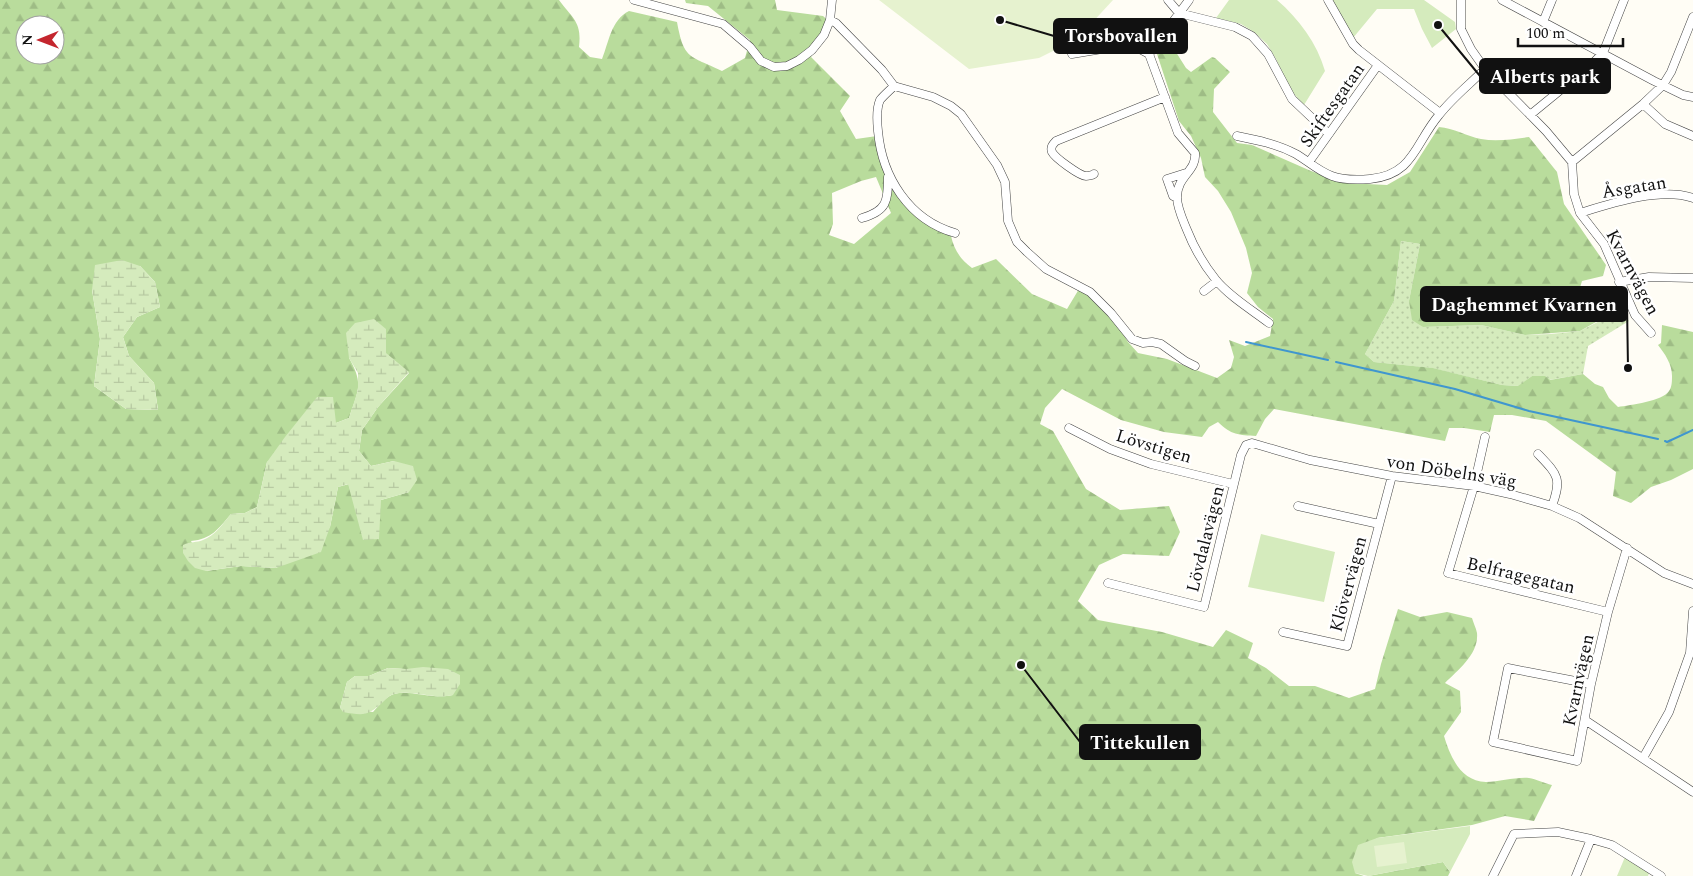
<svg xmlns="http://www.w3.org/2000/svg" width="1693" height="876" font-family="Spectral,serif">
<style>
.grass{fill:url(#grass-dots)}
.forest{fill:url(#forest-firs);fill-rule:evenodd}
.wetland{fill:url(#wetland-marsh)}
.park{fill:#d5ebbd}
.pitch{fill:#e6f2cf}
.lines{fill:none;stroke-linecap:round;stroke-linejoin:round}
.stream{stroke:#3f96cf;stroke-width:2}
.minor-casing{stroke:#444;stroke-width:9}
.minor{stroke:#fff;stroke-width:8}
.labels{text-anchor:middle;stroke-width:5;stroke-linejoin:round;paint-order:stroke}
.street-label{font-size:18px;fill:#111;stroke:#fff}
.leader{fill:none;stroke:#111;stroke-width:2}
.callout-dot{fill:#111;stroke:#fff;stroke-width:2}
.callout{fill:#111;stroke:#111;stroke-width:2}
.callout-label{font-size:19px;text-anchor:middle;font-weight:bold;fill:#fff}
</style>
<defs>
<pattern id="grass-dots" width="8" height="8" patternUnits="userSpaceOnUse" patternTransform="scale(1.25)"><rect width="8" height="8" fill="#d5ebbd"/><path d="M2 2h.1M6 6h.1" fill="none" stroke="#b6c8a1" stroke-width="1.8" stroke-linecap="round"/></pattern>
<pattern id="forest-firs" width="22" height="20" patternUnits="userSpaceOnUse" patternTransform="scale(1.25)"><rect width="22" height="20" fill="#b9dc9c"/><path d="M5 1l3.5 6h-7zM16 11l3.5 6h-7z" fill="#9ebc85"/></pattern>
<pattern id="wetland-marsh" width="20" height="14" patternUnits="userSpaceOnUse" patternTransform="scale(1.25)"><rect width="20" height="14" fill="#d5ebbd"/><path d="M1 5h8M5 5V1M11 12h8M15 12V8" fill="none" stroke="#b6c8a1"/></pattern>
</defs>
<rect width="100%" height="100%" fill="#fffdf5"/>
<!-- grass -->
<path class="grass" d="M1401,241L1420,244L1409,301L1423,327L1481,325L1525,335L1551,334L1580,331L1621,310L1629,321L1588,346L1583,374L1549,380L1532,376L1519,386L1502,385L1432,368L1374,362L1365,354L1394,301Z"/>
<!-- forest -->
<path class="forest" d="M0,0H559C573,19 582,22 579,47L590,57L602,59C609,42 611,20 629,11L677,22C684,60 689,55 722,71L745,58L750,40L708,6L686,3L685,0H775L777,10L823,16L833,25L811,57L850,96L840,111L856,139L877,136L879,155L885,173L909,210L927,225L951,236C954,250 961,260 972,268L996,259L1032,294L1067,309L1079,289L1091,295L1110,312L1128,342L1138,353L1167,359L1217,378L1231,368L1234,357L1229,340L1245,346L1270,336L1273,319L1258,307L1247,293L1252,273L1246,248L1231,212L1218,191L1205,177L1201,158L1191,136L1179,121L1157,54L1162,50L1174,49L1186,68L1191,72L1212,57L1215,58L1230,72L1214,89L1213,112L1237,143L1252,145L1311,171L1345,183L1387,185L1410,172L1439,127C1454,128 1466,136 1481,139C1497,142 1513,139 1529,137L1557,172L1564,204L1606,265L1603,276L1582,281L1578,294L1596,322L1580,331L1525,335L1481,325L1423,327L1412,320L1409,301L1420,244L1401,241L1394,301L1365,354L1374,362L1433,368L1502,385L1518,386L1532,376H1545L1550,380L1583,374L1595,384L1603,387L1609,398L1618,407C1630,405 1663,401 1669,391C1672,387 1672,381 1672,376C1672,364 1665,354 1658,345L1661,343L1662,325L1693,332V469L1671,480L1651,487L1631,503L1613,496L1616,472L1546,421L1512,415H1494L1490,432L1464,428H1449L1445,441L1274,409L1265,419L1256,436C1239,435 1231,435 1218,422L1209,427L1202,437L1164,432L1121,420L1062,389L1045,408L1040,424L1053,431L1086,489L1120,510L1169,506L1180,532L1169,556L1123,554L1099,565L1078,601L1098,620L1162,632L1213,647L1226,630L1253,643L1248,658L1266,668L1289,686H1315L1349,698L1375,689L1381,664L1398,609L1420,617L1447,612L1472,618C1473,622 1476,628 1477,633C1479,654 1458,670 1445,683L1460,691L1461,712L1444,736C1450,756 1460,781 1486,782C1500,782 1514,777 1529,778C1536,779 1544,783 1552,785L1534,821L1505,816L1472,825L1377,838L1355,873L1364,876H0ZM25,25H55V55H25ZM876,177L891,213L854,244L829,235L833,224L832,193L861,181ZM140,266L155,282L160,307L137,317L123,337L129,356L154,383L158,410L126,409L94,386L100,339L92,290ZM386,329L385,353L409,373L378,407L362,430L359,451L371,466L394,461L409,492L381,500L349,484L338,487L330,527L276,568L241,566L206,571L191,541C212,539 218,529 231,514L245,513L257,507L267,462L336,423L349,418C358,391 364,384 349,358ZM388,668L405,669L453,695C432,700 410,689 394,694C386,696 378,707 373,712L340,708L347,682L355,676H369Z
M1443,862L1450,872L1448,876H1368Z"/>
<!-- wetland -->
<path class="wetland" d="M122,260L140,266L155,282L160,307L137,317L123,337L129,356L154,383L158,410L126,409L94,386L100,339L92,290L95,265Z
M374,319L386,329V353L409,372L378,407L362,430L359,451L371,466L394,461L413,466L417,480L409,492L381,500L379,539L363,540L348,484L338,487L330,527L321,552L276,568L241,566L206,571L195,568L188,561L183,553V545C191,541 196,543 203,540C215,536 223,523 231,514L245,513L257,507L267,462L285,437L317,397H333L336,423L349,418L358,390V373L349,358L346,333L355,323Z
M423,667L448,669L460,675V684L453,695C433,700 414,689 394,694C390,695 388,697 385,700C368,716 365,716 343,712L340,708L347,682L355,676H369L388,668L406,669Z"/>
<!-- park -->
<path class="park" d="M1229,0H1277C1299,19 1317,43 1325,71L1304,105L1293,93L1285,79L1276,59L1267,44L1254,32L1241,24L1216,18Z
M1332,0H1424L1455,22L1456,29L1432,48L1422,29L1414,9H1377L1353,38Z
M1261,534L1335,552L1324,602L1248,587Z
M1470,826V834L1450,872L1443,862L1368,876L1355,873L1352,862L1358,845L1377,838Z
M1625,857L1649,873L1648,876H1617Z"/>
<!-- pitch -->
<path class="pitch" d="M879,0H1113L1077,39L1039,58L969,69Z
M1404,842L1407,863L1377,867L1374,846Z"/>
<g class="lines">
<!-- stream -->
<path class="stream" d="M1246,342L1328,360
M1336,362L1455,389L1529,411L1658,439
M1665,441L1667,442L1693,430"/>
<!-- minor casing -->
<g class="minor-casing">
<path id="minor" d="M634,0L723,24L750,47L761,61L774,67L787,66L799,60L812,50L824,35L830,20L832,0
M1168,0L1179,13L1235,27L1252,36L1268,54L1292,99L1329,134
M1328,0L1353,44L1359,50L1440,113
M1461,0V29L1471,49L1485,69L1546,131L1572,162L1574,194L1580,213L1604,244L1635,315L1651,333
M1502,0L1654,81L1683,95L1693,97
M830,20L836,23L882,70L894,86L933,97L951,106L961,114L997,165L1005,182L1008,221L1017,242L1027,252L1046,269L1090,292L1111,313L1132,339L1143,343L1152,342L1161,344L1185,361L1195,366
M1543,22L1552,0
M1072,54L1126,45L1136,47L1149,54L1178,133L1195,153C1197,171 1177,176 1177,197C1177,208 1183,220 1187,230C1194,248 1204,265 1216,280C1230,297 1252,310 1269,323
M1149,54L1189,0
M894,86C889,91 884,95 880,100C876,109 877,122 878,131C882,177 909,220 955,233
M1643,104L1665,124L1693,136
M1530,115L1591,65L1603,53L1624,0
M1237,136C1257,140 1277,144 1296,154C1308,161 1318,171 1332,176C1343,180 1358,180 1370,179C1414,175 1415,143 1439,115C1452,98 1470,84 1485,69
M1309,162L1378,65
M1572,162L1643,104L1663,85L1671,72L1693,17
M1094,174C1094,175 1087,176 1086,176C1080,176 1055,158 1052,152C1050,147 1053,144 1056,141L1165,97
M1177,198L1173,196L1167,179L1186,173
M1580,213C1612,203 1660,187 1693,198
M862,218C887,211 888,201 888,177
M1619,282L1649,277L1693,278
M1204,291L1217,281
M1069,428L1110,449L1151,464L1233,484
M1485,437L1474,486L1448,573L1608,612
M1538,454C1558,475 1562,478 1552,506
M1298,506L1379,524
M1108,583L1204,607L1241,455L1246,445L1252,443L1310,460L1392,476L1474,486L1510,494L1552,506L1579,518L1664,573L1693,584
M1283,632L1347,646L1392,476
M1591,684L1508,668L1493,742L1577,761L1591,684L1608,612L1627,548
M1585,720L1693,792
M1643,758L1669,712L1690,653L1693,611
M1493,876L1514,834L1558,832L1591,839L1612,845L1661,876
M1576,876L1591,839"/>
</g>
<!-- minor -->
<use href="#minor" class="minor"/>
</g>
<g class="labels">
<!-- street labels -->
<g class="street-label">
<text transform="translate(1332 105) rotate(-55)" y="6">Skiftesgatan</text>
<text transform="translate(1634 187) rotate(-9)" y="6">Åsgatan</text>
<text transform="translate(1633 272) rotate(62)" y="6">Kvarnvägen</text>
<text transform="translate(1154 446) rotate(17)" y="6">Lövstigen</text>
<text transform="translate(1452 471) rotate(9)" y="6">von Döbelns väg</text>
<text transform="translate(1205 539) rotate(-76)" y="6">Lövdalavägen</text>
<text transform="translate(1521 575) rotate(13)" y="6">Belfragegatan</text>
<text transform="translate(1348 584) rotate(-75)" y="6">Klövervägen</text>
<text transform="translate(1578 680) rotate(-78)" y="6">Kvarnvägen</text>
</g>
</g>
<!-- callouts -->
<path class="leader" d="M1000 20L1054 36M1438 25L1480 76M1628 368L1627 304M1021 665L1080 742"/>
<g class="callout-dot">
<circle cx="1000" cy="20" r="5"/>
<circle cx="1438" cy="25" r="5"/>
<circle cx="1628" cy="368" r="5"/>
<circle cx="1021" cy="665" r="5"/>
</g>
<g class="callout">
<rect x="1054" y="19" width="133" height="34" rx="5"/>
<rect x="1480" y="59" width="130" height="34" rx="5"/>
<rect x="1421" y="287" width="206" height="34" rx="5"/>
<rect x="1080" y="725" width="120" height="34" rx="5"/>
</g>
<g class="callout-label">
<text x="1121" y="42">Torsbovallen</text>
<text x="1545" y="83">Alberts park</text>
<text x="1524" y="311">Daghemmet Kvarnen</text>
<text x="1140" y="749">Tittekullen</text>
</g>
<!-- north arrow -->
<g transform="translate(40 40) rotate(269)"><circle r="24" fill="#ffffff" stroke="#a0a0a0"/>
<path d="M0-4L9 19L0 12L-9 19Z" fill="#c4262e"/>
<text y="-8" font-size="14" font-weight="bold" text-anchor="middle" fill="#111111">N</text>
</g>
<!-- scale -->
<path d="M1518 38v8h105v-8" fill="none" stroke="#111111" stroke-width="2.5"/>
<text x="1526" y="38" font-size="15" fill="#111111" stroke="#ffffff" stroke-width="4" paint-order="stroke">100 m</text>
</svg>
